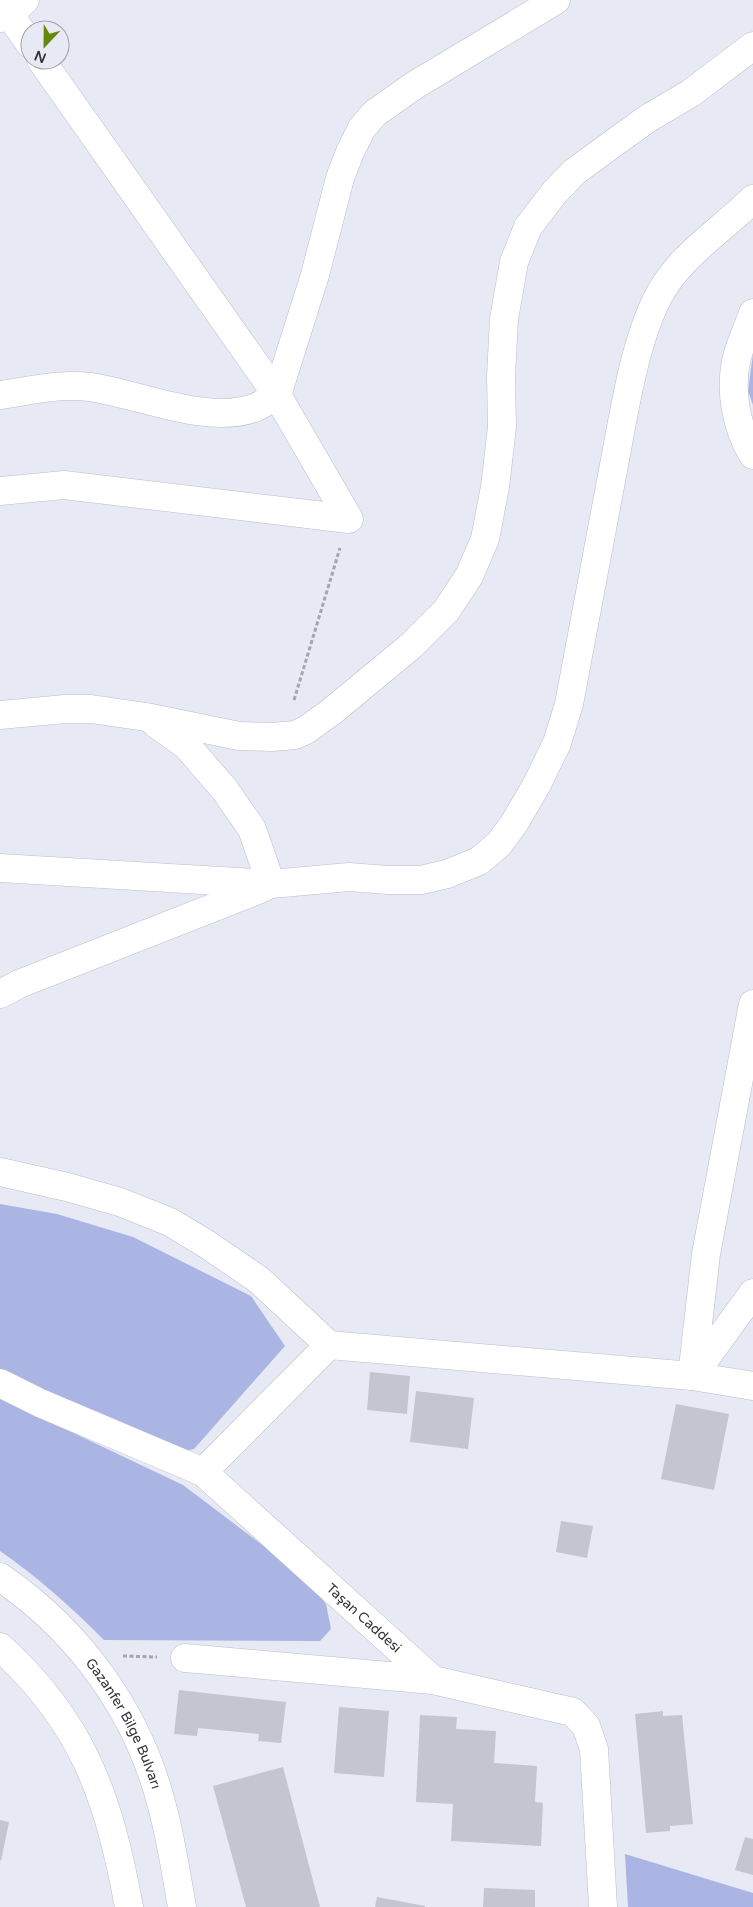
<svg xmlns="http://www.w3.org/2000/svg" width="753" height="1907" font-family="'Varela Round',sans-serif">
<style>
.green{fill:#abb5e4}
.building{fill:#c3c6d0}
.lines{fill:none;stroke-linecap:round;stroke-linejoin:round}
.minor-casing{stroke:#bcbec8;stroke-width:29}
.secondary-casing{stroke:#bcbec8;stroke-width:29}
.primary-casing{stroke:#bcbec8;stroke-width:29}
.path{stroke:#a4a5ae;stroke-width:3;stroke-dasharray:4 2.5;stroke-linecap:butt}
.minor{stroke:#fff;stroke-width:28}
.secondary{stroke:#fff;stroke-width:28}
.primary{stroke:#fff;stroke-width:28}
.labels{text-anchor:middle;stroke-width:4.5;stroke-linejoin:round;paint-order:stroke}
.street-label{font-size:14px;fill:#333438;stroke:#e7e9f4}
</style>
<rect width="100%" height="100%" fill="#e7e9f4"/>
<!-- green -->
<path class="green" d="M753,354V405L748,391Z
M0,1204L57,1214L133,1237L251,1296L285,1346L194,1449L184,1451L0,1371Z
M0,1398L183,1485L302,1575L326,1604L331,1629L320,1641L104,1640C71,1607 38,1577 0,1551Z
M625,1854L753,1893V1907H628Z"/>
<!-- building -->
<path class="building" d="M370,1372L410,1376L407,1414L367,1410Z
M416,1391L474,1398L468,1449L410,1442Z
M676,1404L729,1414L714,1490L661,1479Z
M561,1521L593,1526L587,1558L556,1552Z
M179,1690L286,1702L281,1743L258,1741L259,1734L198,1728L197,1736L174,1734Z
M339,1707L389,1711L384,1777L334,1773Z
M663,1711V1716L682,1715L693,1824L670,1826V1831L646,1833L635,1714Z
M420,1715L457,1717L456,1729L496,1731L494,1763L537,1766L535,1802L543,1803L541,1846L451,1841L453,1804L416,1802Z
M283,1767L320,1907H246L213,1786Z
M0,1820L9,1822L1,1861L0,1860Z
M745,1837L753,1839V1875L735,1870Z
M484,1888L535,1890V1907H483Z
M377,1897L425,1906V1907H375Z"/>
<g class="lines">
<!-- minor casing -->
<g class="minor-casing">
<g id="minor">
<path d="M2,0L10,15L30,44"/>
<path d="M753,313C748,328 741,342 737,357C729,390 736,427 753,455"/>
<path d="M0,395C31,391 59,383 90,387C139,394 207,425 254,408C262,405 270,399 277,395L315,275L340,178L350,152L362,128L375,113L415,85L556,0"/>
<path d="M0,491L64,485L349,519L277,395L41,60"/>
<path d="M0,715L65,709H91L146,717L239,736L272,737L295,735L306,730L331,712L412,645L446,611L469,576L485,539L495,487L502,427L501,376L504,319L514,262L528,227L554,193L574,172L647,119L691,93L753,46"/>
<path d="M155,723L186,745L225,790L252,829L271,884"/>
<path d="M0,868L271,884L349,877L388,880H421L447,874L479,861L499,844L515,822L536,786L557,743L569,704C584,624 599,545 614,465C624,413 634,344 658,297C680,255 721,231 753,199"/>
<path d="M0,994L19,984L263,888"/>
<path d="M0,1172L67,1187L120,1202L170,1222L208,1245L259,1280L329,1345L692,1376L753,1386"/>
<path d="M694,1374L753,1293"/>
<path d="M692,1376L706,1254L753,1004"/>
<path id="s1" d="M0,1383L40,1403L203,1472L433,1680L573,1712L586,1726L594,1749L603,1907"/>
<path d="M203,1472L329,1345"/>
<path d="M185,1658L433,1680"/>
</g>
</g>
<!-- secondary casing -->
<g class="secondary-casing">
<path id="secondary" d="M0,18L10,15L25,0"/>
</g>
<!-- primary casing -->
<g class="primary-casing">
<g id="primary">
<path id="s2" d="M0,1577C80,1632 138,1712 162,1806C171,1839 176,1873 182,1907"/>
<path d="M0,1647C84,1723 109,1799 129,1907"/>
</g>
</g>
<!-- path -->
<path class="path" d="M294,700L340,548
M123,1656L157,1657"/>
<!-- minor -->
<use href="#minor" class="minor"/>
<!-- secondary -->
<use href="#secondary" class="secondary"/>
<!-- primary -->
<use href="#primary" class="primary"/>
</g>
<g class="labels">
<!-- street labels -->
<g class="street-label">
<text dy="5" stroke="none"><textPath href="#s1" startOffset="439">Taşan Caddesi</textPath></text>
<text dy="5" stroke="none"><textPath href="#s2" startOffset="195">Gazanfer Bilge Bulvarı</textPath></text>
</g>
</g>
<!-- north arrow -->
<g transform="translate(45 45) rotate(202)"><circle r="24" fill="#e7e9f4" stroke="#9fa1a9"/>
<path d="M0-4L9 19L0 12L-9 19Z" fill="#668809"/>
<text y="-8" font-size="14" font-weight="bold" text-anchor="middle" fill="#333438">N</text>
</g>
</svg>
